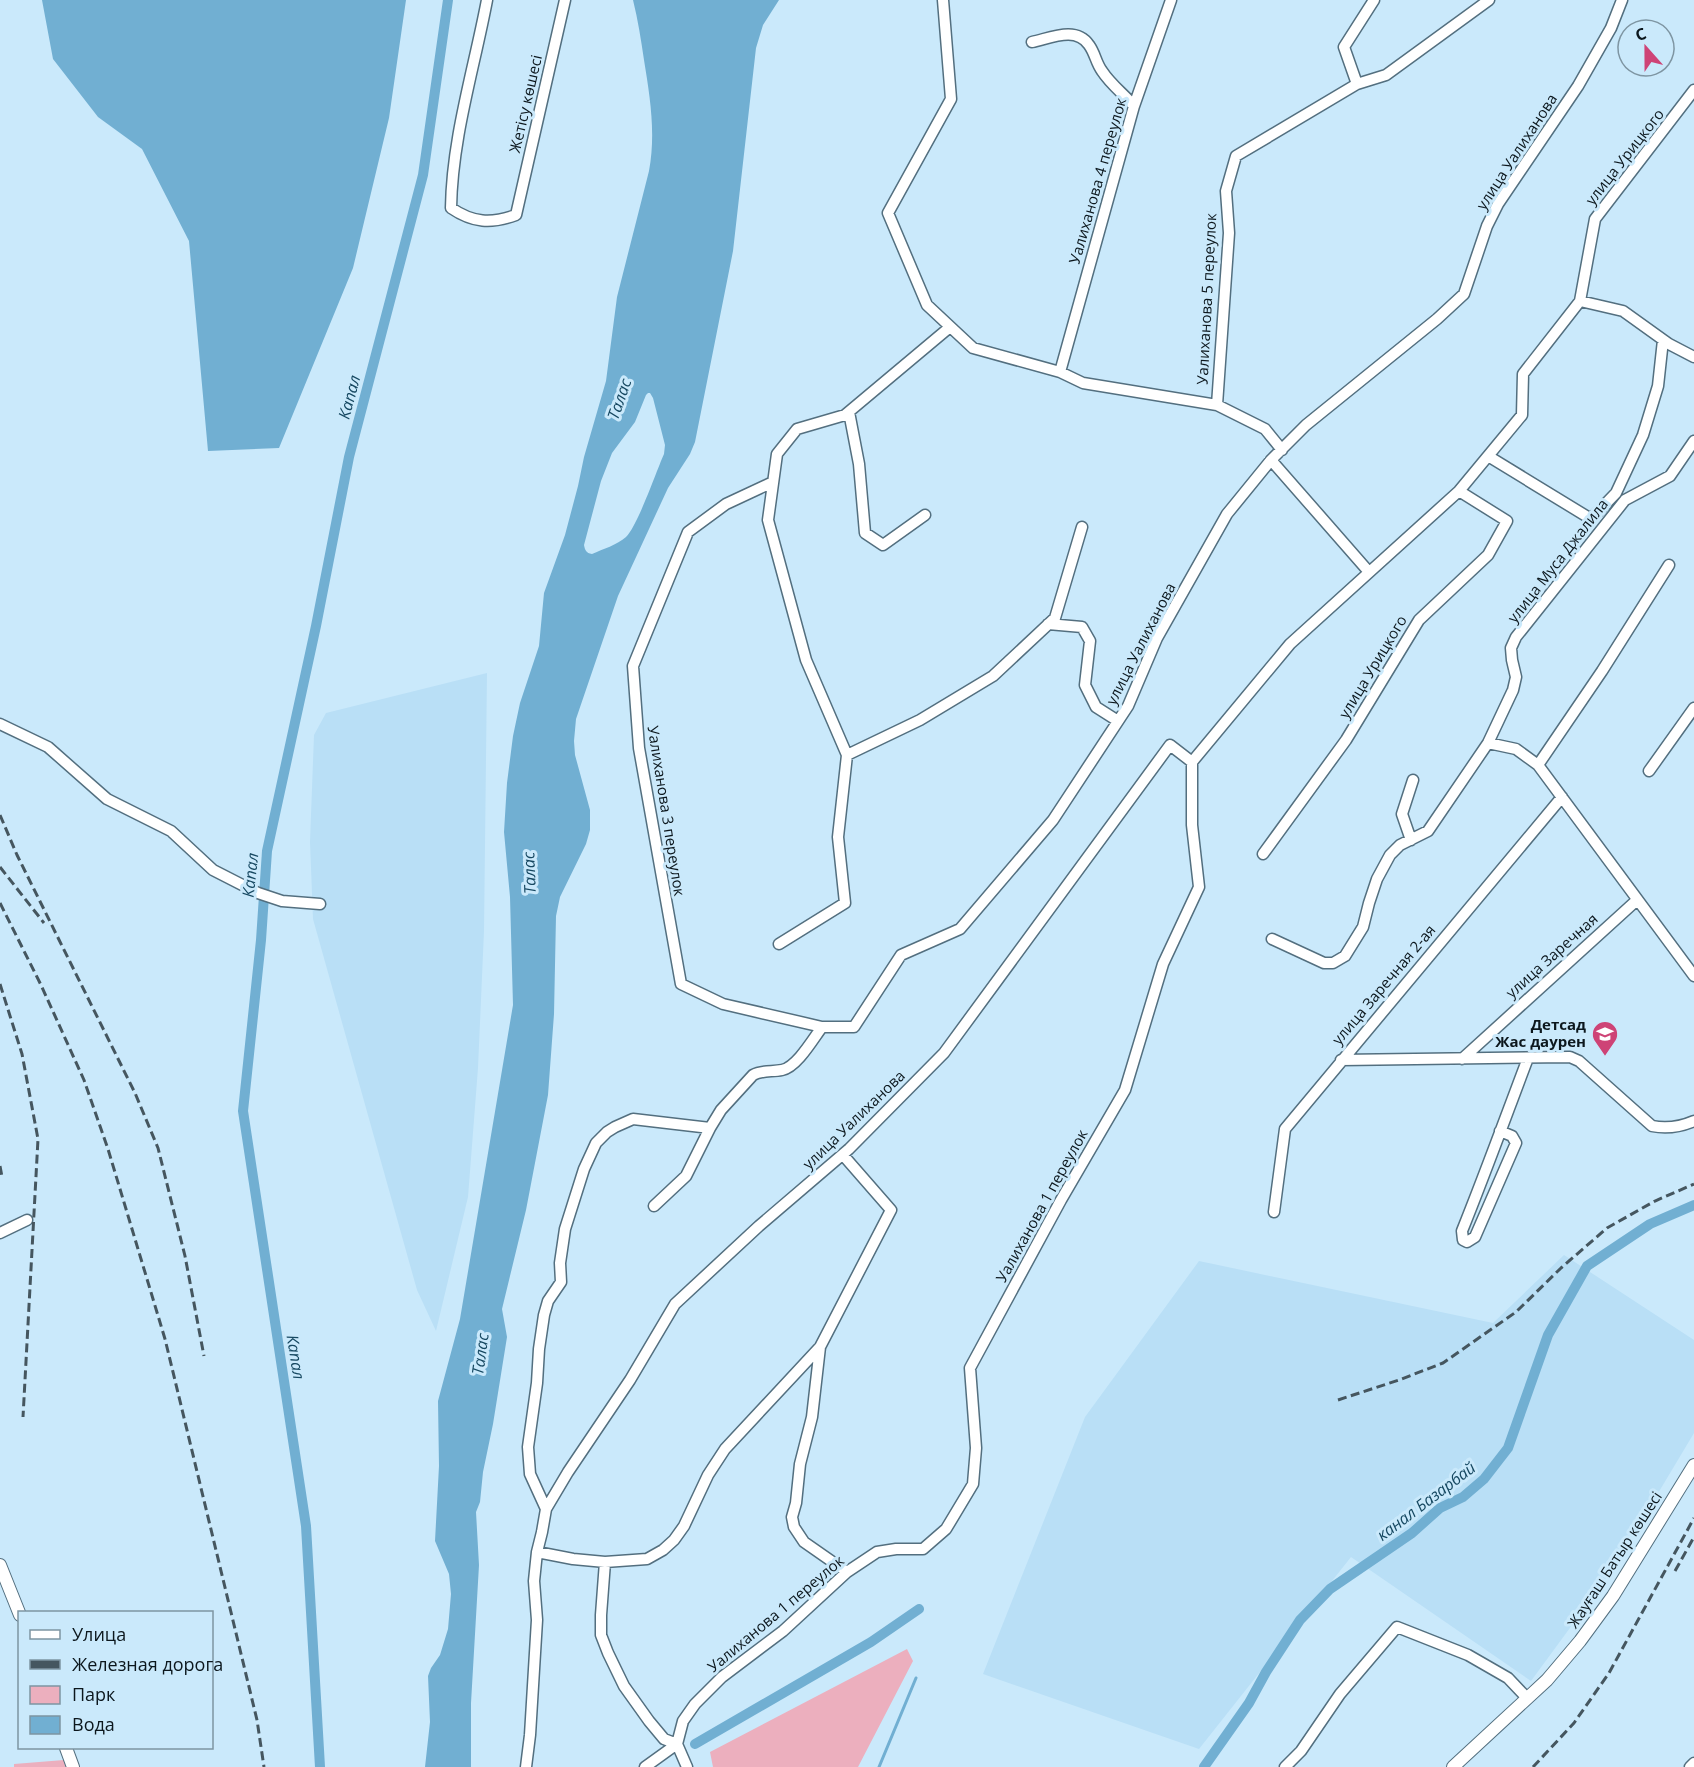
<svg xmlns="http://www.w3.org/2000/svg" width="1694" height="1767" font-family="'Open Sans',sans-serif">
<style>
.built{fill:#b9dff6}
.green{fill:#ecafbe}
.water{fill:#71afd2;fill-rule:evenodd}
.lines{fill:none;stroke-linecap:round;stroke-linejoin:round}
.stream{stroke:#71afd2;stroke-width:3}
.canal{stroke:#71afd2;stroke-width:10}
.minor-casing{stroke:#536f7f;stroke-width:13}
.major-casing{stroke:#536f7f;stroke-width:14}
.minor{stroke:#fff;stroke-width:10}
.major{stroke:#fff;stroke-width:12}
.rail{stroke:#45565f;stroke-width:3;stroke-dasharray:9 4.5;stroke-linecap:butt}
.labels{text-anchor:middle;stroke-width:6;stroke-linejoin:round;paint-order:stroke}
.street-label{font-size:15px;fill:#0c171d;stroke:#cae9fb}
.poi-label{font-size:15px;font-weight:bold;fill:#0c171d;stroke:#cae9fb;text-anchor:end}
.water-label{font-size:16px;font-style:italic;fill:#164861;stroke:#cae9fb}
</style>
<rect width="100%" height="100%" fill="#cae9fb"/>
<!-- built -->
<path class="built" d="M487,673L484,931L478,1068L468,1197L436,1331L417,1290L313,919L310,842L314,735L326,713Z
M1564,1255L1694,1340V1433L1611,1572L1531,1681L1351,1557L1199,1749L983,1674L1085,1417L1199,1261L1493,1323Z"/>
<!-- green -->
<path class="green" d="M907,1649L913,1661L858,1767H713L710,1752Z
M64,1760L66,1767H14V1764Z"/>
<!-- water -->
<path class="water" d="M42,0H406L389,118L353,268L279,448L208,451L189,241L142,149L98,117L53,59Z
M633,0H779L763,25L756,48L733,251L695,442L690,454L668,488L618,596L576,719L574,741L575,755L590,810V830L586,844L560,897L556,916L554,1014L548,1095L526,1210L502,1309L507,1337L493,1424L483,1472L480,1502L476,1512L479,1565L471,1703V1767H425L430,1722L428,1676L431,1668L440,1655L448,1629L451,1594L449,1574L435,1541L439,1466L438,1401L460,1319L513,1005L510,897L504,832L507,783L513,736L520,703L539,646L544,593L565,535L578,486L584,457L606,381L617,297L649,171C656,133 650,97 644,60C641,40 638,20 633,0ZM648,393H650L653,398L665,445L664,454C656,472 638,525 626,537C617,545 603,549 592,554C586,553 585,550 584,545L601,481L612,453L635,422L646,395Z"/>
<g class="lines">
<!-- stream -->
<path class="stream" d="M879,1767L916,1678"/>
<!-- canal -->
<path class="canal" d="M695,1744L871,1642L919,1609
M320,1767L306,1526L243,1111L261,940L267,851L316,626L349,457L423,175L448,0
M1204,1767L1249,1703L1266,1672L1300,1620L1330,1589L1412,1533L1440,1508L1463,1497L1484,1479L1508,1448L1548,1335L1587,1266L1650,1224L1694,1205"/>
<!-- minor casing -->
<g class="minor-casing">
<path id="minor" d="M487,0C474,69 452,138 451,208C473,223 491,224 516,215L565,0
M943,0L951,99L888,213L927,305L973,348L1060,372L1083,383L1217,405L1265,429L1282,450
M1032,42C1051,38 1076,26 1089,45C1095,53 1096,63 1102,71C1111,85 1124,94 1134,106
M1357,84L1344,47L1374,0
M1580,301L1623,311L1669,344L1694,357
M1060,372L1134,106L1171,0
M1217,405L1229,233L1226,191L1236,156L1357,84L1386,75L1489,0
M849,412L859,464L865,533L883,545L925,515
M1488,456L1591,519L1616,493L1643,435L1658,386L1663,340
M1271,460L1369,572
M773,482L726,504L688,532L633,666L639,748L681,984L723,1004L822,1027
M1048,624L1082,627L1090,641L1085,685L1096,707L1118,721
M0,724L48,747L107,799L171,831L213,870L258,893L282,901L320,904
M1488,743L1516,749L1538,765L1694,976
M847,755L920,720L993,676L1055,618L1082,527
M1538,765L1602,671L1669,565
M1649,771L1694,708
M1411,840L1402,814L1413,780
M1263,854L1346,740L1419,620L1488,555L1507,521L1459,491
M1272,939L1324,963H1333L1345,956L1363,927L1369,903L1377,879L1390,855L1400,845L1428,831L1488,743L1513,690L1516,677L1512,660L1511,648L1516,637L1625,500L1670,476L1694,441
M779,944L845,903L838,837L847,755L806,660L768,520L777,454L797,429L845,415L950,327
M1462,1059L1637,900
M1341,1060L1570,1057L1579,1061L1652,1126C1667,1129 1680,1127 1694,1121
M1500,1131L1512,1136L1516,1143L1475,1237L1467,1242L1463,1240L1462,1231C1485,1174 1506,1116 1528,1058
M654,1206L686,1176L710,1128L721,1110L753,1075C762,1070 772,1072 782,1070C797,1067 813,1039 822,1027H854L901,955L960,929L1053,820L1128,706L1157,638L1227,514L1271,460L1306,425L1437,319L1464,294L1487,226L1498,204L1578,86L1611,28L1622,0
M1274,1212L1285,1129L1562,797
M0,1233L27,1220
M820,1347L812,1417L800,1464L796,1503L792,1517L794,1527L804,1542L847,1572
M546,1509L530,1474L528,1447L537,1383L539,1349L544,1315L548,1301L561,1282L560,1263L565,1229L584,1169L596,1143L607,1132L615,1127L633,1119L710,1128
M537,1552L573,1559L605,1562L647,1559L663,1550L674,1540L684,1526L708,1475L725,1449L820,1347L891,1210L843,1155
M605,1562L601,1615V1635L608,1653L624,1686L649,1721L664,1739L677,1744L687,1767
M526,1767L530,1735L537,1620L534,1581L537,1552L542,1532L546,1509L568,1472L630,1380L675,1304L759,1226L849,1149L944,1053L1170,745L1192,762
M645,1767L677,1744L683,1721L695,1704L722,1677L783,1631L847,1572L877,1552L896,1549H923L946,1529L973,1484L976,1448L970,1368L1061,1200L1125,1090L1163,964L1199,887L1192,825V762L1290,644L1459,491L1522,415L1523,374L1580,301L1595,219L1694,90
M1285,1767L1301,1751L1340,1694L1397,1627L1468,1655L1508,1678L1527,1698
M1690,1767L1694,1763"/>
</g>
<!-- major casing -->
<g class="major-casing">
<path id="major" d="M0,1565L20,1615
M66,1748L73,1767
M1453,1767L1547,1680L1580,1641L1613,1596L1694,1465"/>
</g>
<!-- minor -->
<use href="#minor" class="minor"/>
<!-- major -->
<use href="#major" class="major"/>
<!-- rail -->
<path class="rail" d="M0,815L17,855L135,1093L158,1148L185,1256L204,1356
M0,867L44,923
M0,903L41,985L84,1080L108,1149L165,1339L257,1720L264,1767
M0,984L22,1054L38,1139L23,1417
M0,1166L2,1177
M1338,1400L1399,1380L1443,1363L1516,1312L1561,1268L1607,1228L1655,1201L1694,1184
M1675,1571L1694,1537
M1533,1767L1574,1723L1609,1673L1694,1518"/>
</g>
<!-- icons -->
<defs>
<g id="school-pin" transform="scale(1.35)"><path d="M0 17L-7.5 6A9.5 9.5 0 1 1 7.5 6Z" fill="#ce4376" stroke="#cae9fb"/><path d="M0-5L7-2L0 1L-7-2ZM-4 1L0 2.5L4 1V4Q0 6-4 4Z" fill="#fff"/></g>
</defs>
<g fill-rule="evenodd">
<use href="#school-pin" x="1605" y="1034"/>
</g>
<g class="labels">
<!-- street labels -->
<g class="street-label">
<text transform="translate(526 104) rotate(-77)" y="5">Жетісу көшесі</text>
<text transform="translate(1517 152) rotate(-57)" y="5">улица Уалиханова</text>
<text transform="translate(1625 157) rotate(-52)" y="5">улица Урицкого</text>
<text transform="translate(1098 181) rotate(-74)" y="5">Уалиханова 4 переулок</text>
<text transform="translate(1207 299) rotate(-87)" y="5">Уалиханова 5 переулок</text>
<text transform="translate(1558 561) rotate(-52)" y="5">улица Муса Джалила</text>
<text transform="translate(1141 644) rotate(-63)" y="5">улица Уалиханова</text>
<text transform="translate(1373 667) rotate(-59)" y="5">улица Урицкого</text>
<text transform="translate(666 811) rotate(81)" y="5">Уалиханова 3 переулок</text>
<text transform="translate(1552 956) rotate(-42)" y="5">улица Заречная</text>
<text transform="translate(1384 985) rotate(-50)" y="5">улица Заречная 2-ая</text>
<text transform="translate(854 1120) rotate(-44)" y="5">улица Уалиханова</text>
<text transform="translate(1042 1206) rotate(-61)" y="5">Уалиханова 1 переулок</text>
<text transform="translate(1615 1560) rotate(-57)" y="5">Жауғаш Батыр көшесі</text>
<text transform="translate(776 1614) rotate(-40)" y="5">Уалиханова 1 переулок</text>
</g>
<!-- poi labels -->
<g class="poi-label">
<text x="1586" y="1030">Детсад<tspan x="1586" dy="17">Жас даурен</tspan></text>
</g>
<!-- water labels -->
<g class="water-label">
<text transform="translate(349 397) rotate(-75)" y="6">Капал</text>
<text transform="translate(619 399) rotate(-71)" y="6">Талас</text>
<text transform="translate(529 873) rotate(-92)" y="6">Талас</text>
<text transform="translate(250 875) rotate(-84)" y="6">Капал</text>
<text transform="translate(480 1354) rotate(-82)" y="6">Талас</text>
<text transform="translate(296 1357) rotate(81)" y="6">Капал</text>
<text transform="translate(1426 1501) rotate(-37)" y="6">канал Базарбай</text>
</g>
</g>
<!-- legend -->
<rect x="18" y="1611" width="195" height="138" fill="#cae9fb" stroke="#7e95a2" stroke-width="1.5"/>
<rect x="30" y="1630" width="30" height="9" fill="#ffffff" stroke="#7e95a2" stroke-width="1.5"/>
<text x="72" y="1641" font-size="18" fill="#0c171d">Улица</text>
<rect x="30" y="1660" width="30" height="9" fill="#45565f" stroke="#7e95a2" stroke-width="1.5"/>
<text x="72" y="1671" font-size="18" fill="#0c171d">Железная дорога</text>
<rect x="30" y="1686" width="30" height="18" fill="#ecafbe" stroke="#7e95a2" stroke-width="1.5"/>
<text x="72" y="1701" font-size="18" fill="#0c171d">Парк</text>
<rect x="30" y="1716" width="30" height="18" fill="#71afd2" stroke="#7e95a2" stroke-width="1.5"/>
<text x="72" y="1731" font-size="18" fill="#0c171d">Вода</text>
<!-- north arrow -->
<g transform="translate(1646 48) rotate(339)"><circle r="28" fill="#cae9fb" stroke="#7e95a2" stroke-width="1.5"/>
<path d="M0-4.5L10 22L0 15L-10 22Z" fill="#ce4376"/>
<text y="-9" font-size="16" font-weight="bold" text-anchor="middle" fill="#0c171d">С</text>
</g>
</svg>
